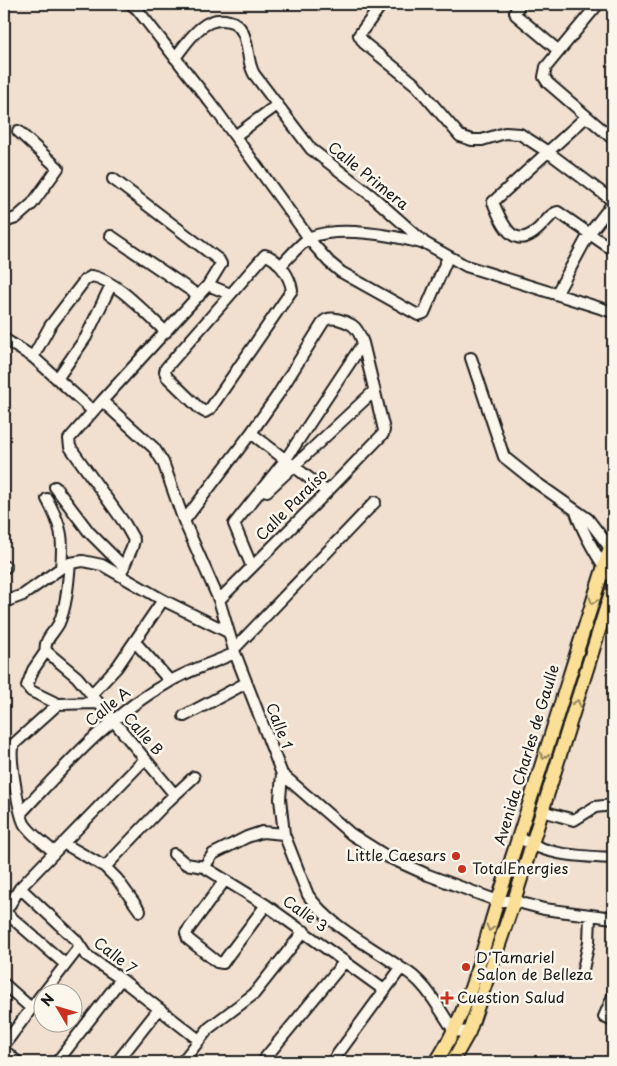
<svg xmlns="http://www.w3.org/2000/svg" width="617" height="1066" font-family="'Playpen Sans',sans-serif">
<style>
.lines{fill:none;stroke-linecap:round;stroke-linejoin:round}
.minor-casing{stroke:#1c1c1c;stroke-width:14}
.major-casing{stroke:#1c1c1c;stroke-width:16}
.minor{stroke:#fbf7ec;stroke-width:10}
.major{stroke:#fbdf96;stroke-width:12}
.oneway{stroke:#97875f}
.poi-dot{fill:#c8321e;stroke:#fbf7ec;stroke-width:2}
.labels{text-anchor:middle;stroke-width:5;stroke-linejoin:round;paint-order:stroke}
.street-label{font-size:15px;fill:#1c1c1c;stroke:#fbf7ec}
.poi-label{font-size:15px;fill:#1c1c1c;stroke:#fbf7ec;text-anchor:start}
</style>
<rect width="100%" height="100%" fill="#f1dfcf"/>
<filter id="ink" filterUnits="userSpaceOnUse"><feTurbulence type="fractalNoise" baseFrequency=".02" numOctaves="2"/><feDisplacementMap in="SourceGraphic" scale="10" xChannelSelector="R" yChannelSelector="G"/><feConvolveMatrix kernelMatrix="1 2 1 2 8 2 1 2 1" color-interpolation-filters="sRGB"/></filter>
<g filter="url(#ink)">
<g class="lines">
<!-- minor casing -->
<g class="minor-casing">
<path id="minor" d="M131,4L137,9L213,106L314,245L329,262L341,272L418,315L424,313L448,257
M382,4L359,35L364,43L416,85L460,136L472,140H482L505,133L520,134L548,152L613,201
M520,4L515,12L516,15L559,51
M598,4L546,67L544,77L548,83L613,139
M175,58C188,41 204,14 229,21C235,22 240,27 243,33C249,46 247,62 254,74L311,149L372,196L425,243L466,266L613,312
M586,117L493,202C504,229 516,254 543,224C548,219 552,213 558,212L613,250
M235,136L277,105
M113,179L219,260L221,264L208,285L102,401L69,439L70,447L125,524L134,540L132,548L120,575
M4,222L16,218L32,204L58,168L18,131
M111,236L199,296
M265,255C278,258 290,277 292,290L210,409L205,412L200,409L167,377L165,372L166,368Z
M280,266C288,259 302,241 311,237C340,226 392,235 421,243
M208,285L230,294
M557,293L589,234L613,203
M4,339L33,357L93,411
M33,357L50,326L85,280L92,276C118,281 147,315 166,332
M471,358L504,457L534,481L588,519L610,548
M57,379L86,337L111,285
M102,401L154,448L163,462L184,521L219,600L235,653L282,774L280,799L284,834L308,895C330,927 370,945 401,968C425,980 439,1009 454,1031L469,1032
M251,433L327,492
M55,487L89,532L124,567
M267,491L374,391
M47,499C61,525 64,537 61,568
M576,512C583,533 599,561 613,579
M184,521L251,433L277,396L324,321C331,315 345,321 352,325C358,329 361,337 363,343L286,459L234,524L252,567
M4,567H6
M219,600L327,492L383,434L384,430L363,343
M4,602L23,595L61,568L70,563L83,561L102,565L163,600L228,632
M135,642L170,681
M234,649L375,502
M46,651L77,677L175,795
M46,651C43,640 55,632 59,623C67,604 68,583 70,563
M46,651L33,670L27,686L31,691L58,704
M91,695L117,667L163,600
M184,716L246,683
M282,774L351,834L386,856L428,875L498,901H514L544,909L613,918
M542,811L574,820L595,807L613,805
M21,813C66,765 110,714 169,682C189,670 213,663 235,653
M519,837C545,856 581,856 613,858
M63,843L105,867L117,879L140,911
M54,852C44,843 33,836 25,825C19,816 10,760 12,748L15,743L58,704L97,703
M174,854L186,864L204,867L266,905L384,990
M105,867L167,802L194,777
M204,867L213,854L247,837L262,832L284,834
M225,880L186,933L188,939L217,962L223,963L227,957L266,905
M20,888L76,940L86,955L121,979L199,1040
M5,912L65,964
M4,914L20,888L145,759
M582,974L589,942L590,915
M4,984L31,1008
M43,994L80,946
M613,996L604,1017L613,1021
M4,1045L42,994
M4,1050L17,1062
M57,1062L121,979
M117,1062L159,1009
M182,1062L209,1028L254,994L304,931
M265,1062L266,1057L345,961
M332,1062L401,968"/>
</g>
<!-- major casing -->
<g class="major-casing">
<path id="major" d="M436,1062C469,1011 480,957 498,900C538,780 574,659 613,538
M452,1062L469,1032L514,901L613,586"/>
</g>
<!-- minor -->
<use href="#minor" class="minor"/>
<!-- major -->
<use href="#major" class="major"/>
</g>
<!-- one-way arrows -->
<defs><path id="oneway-chevron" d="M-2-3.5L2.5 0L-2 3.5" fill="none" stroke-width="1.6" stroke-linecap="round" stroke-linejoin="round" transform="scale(1.25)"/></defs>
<g class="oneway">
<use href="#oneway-chevron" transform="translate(593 601) rotate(108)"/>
<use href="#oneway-chevron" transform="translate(577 703) rotate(-73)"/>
<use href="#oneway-chevron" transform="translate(544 756) rotate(107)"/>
<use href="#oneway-chevron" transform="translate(490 928) rotate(106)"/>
</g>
</g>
<!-- markers -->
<g class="poi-dot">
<circle cx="456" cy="856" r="5"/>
<circle cx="462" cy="869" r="5"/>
<circle cx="466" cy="967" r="5"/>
<path d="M444.5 990.5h5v5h5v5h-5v5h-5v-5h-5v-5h5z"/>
</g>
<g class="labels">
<!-- street labels -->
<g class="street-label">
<text transform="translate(368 176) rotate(39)" y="5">Calle Primera</text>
<text transform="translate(292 505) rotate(-45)" y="5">Calle Paraíso</text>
<text transform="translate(108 707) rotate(-39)" y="5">Calle A</text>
<text transform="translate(279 726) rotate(69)" y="5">Calle 1</text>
<text transform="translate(143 734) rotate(49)" y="5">Calle B</text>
<text transform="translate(527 755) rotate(-73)" y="5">Avenida Charles de Gaulle</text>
<text transform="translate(305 914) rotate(35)" y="5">Calle 3</text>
<text transform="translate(115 956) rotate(38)" y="5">Calle 7</text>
</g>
<!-- poi labels -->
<g class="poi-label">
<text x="446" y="861" text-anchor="end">Little Caesars</text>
<text x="472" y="874">TotalEnergies</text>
<text x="476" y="963">D'Tamariel<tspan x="476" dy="17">Salon de Belleza</tspan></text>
<text x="457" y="1003">Cuestion Salud</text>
</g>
</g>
<!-- margin -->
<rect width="617" height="1066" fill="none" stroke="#fbf7ec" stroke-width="20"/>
<rect x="10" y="10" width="597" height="1046" fill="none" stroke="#1c1c1c" stroke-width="2" filter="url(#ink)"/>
<!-- north arrow -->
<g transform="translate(58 1008) rotate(308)"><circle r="24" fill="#fbf7ec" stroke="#a29f99"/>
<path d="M0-4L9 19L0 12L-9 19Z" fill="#c8321e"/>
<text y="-8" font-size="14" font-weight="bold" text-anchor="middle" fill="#1c1c1c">N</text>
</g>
</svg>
